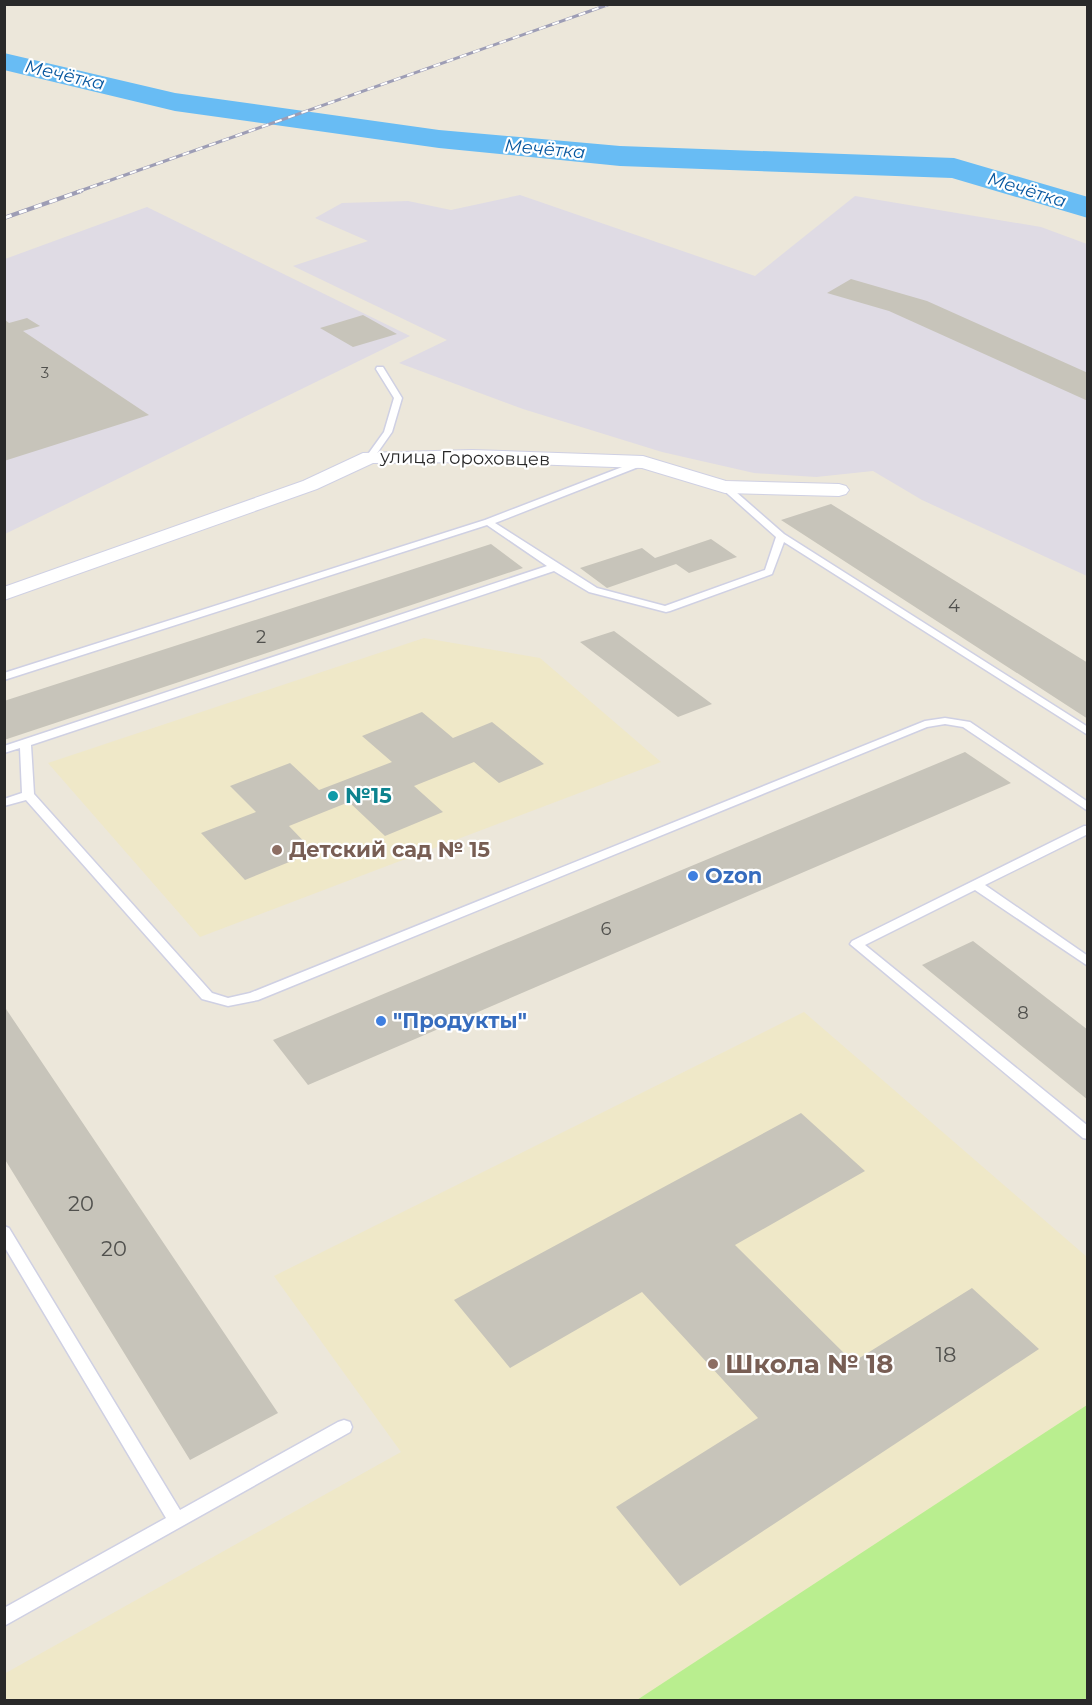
<svg xmlns="http://www.w3.org/2000/svg" width="1092" height="1705" font-family="Montserrat,sans-serif">
<style>
.industrial{fill:#dfdbe4}
.education{fill:#efe8c8}
.pitch{fill:#b9ee8f}
.lines{fill:none;stroke-linecap:round;stroke-linejoin:round}
.river{fill:#68bcf4;fill-rule:evenodd}
.building{fill:#c7c4ba}
.lane-casing{stroke:#cfd0e3;stroke-width:3}
.street-casing{stroke:#cfd0e3;stroke-width:2}
.lane{fill:#fff;fill-rule:evenodd}
.street{fill:#fff;fill-rule:evenodd}
.rail-far1-casing{stroke:#9d9db5;stroke-width:3}
.rail-casing{stroke:#9d9db5;stroke-width:4.5}
.rail-far1{stroke:#fff;stroke-width:2;stroke-dasharray:7;stroke-linecap:butt}
.rail{stroke:#fff;stroke-width:3;stroke-dasharray:8;stroke-linecap:butt}
.culture-dot{fill:#0f9aa8;stroke:#fff;stroke-width:2}
.education-dot{fill:#8d6e63;stroke:#fff;stroke-width:2}
.shop-dot{fill:#3f7fe0;stroke:#fff;stroke-width:2}
.labels{text-anchor:middle;stroke-width:4.5;stroke-linejoin:round;paint-order:stroke}
.far-number-label{font-size:15px;fill:#50504d}
.far-water-label{font-size:18px;font-style:italic;fill:#07579f;stroke:#fff}
.far-street-label{font-size:18px;fill:#292929;stroke:#fff}
.number-label{font-size:18px;fill:#50504d}
.culture-label{font-size:21px;font-weight:bold;fill:#0d838f;stroke:#fff;text-anchor:start}
.education-label{font-size:21px;font-weight:bold;fill:#785e54;stroke:#fff;text-anchor:start}
.shop-label{font-size:21px;font-weight:bold;fill:#366cbe;stroke:#fff;text-anchor:start}
.near-number-label{font-size:21px;fill:#50504d}
.near-education-label{font-size:26px;font-weight:bold;fill:#785e54;stroke:#fff;text-anchor:start}
</style>
<rect width="100%" height="100%" fill="#ece7da"/>
<!-- industrial -->
<path class="industrial" d="M520,195L755,276L855,196L1041,227L1087,244V576L922,500L873,471L816,477L754,473L662,452L523,409L399,363L447,340L293,266L368,241L315,218L342,203L408,201L451,210Z
M147,207L410,336L5,534V259Z"/>
<!-- education -->
<path class="education" d="M424,638L540,658L661,762L200,937L48,763Z
M804,1012L1087,1257V1700H5L4,1674L401,1452L274,1276Z"/>
<!-- pitch -->
<path class="pitch" d="M1087,1405V1700H637Z"/>
<g class="lines">
<!-- river -->
<path class="river" d="M4,53L175,93L439,130L620,146L954,158L1088,197V218L952,178L620,166L439,148L175,111L4,70Z"/>
</g>
<!-- building -->
<path class="building" d="M851,279L927,301L1088,373V401L889,311L827,293Z
M363,315L397,334L353,347L320,328Z
M27,318L40,326L23,331L149,415L4,461V319L9,323Z
M831,504L1088,663V719L781,520Z
M711,539L737,557L689,573L676,564L607,588L580,568L642,548L655,558Z
M491,544L523,568L4,740V701Z
M614,631L712,704L678,717L580,642Z
M422,712L453,738L492,722L544,764L499,783L474,762L414,786L443,812L385,836L349,802L289,826L314,852L245,880L201,833L256,812L230,786L290,763L319,790L392,762L362,736Z
M965,752L1011,783L308,1085L273,1040Z
M973,941L1088,1030V1100L922,965Z
M4,1006L278,1413L190,1460L4,1158Z
M801,1113L865,1171L735,1245L853,1362L972,1288L1039,1349L680,1586L616,1507L758,1418L642,1292L510,1368L454,1300Z"/>
<g class="lines">
<!-- lane casing -->
<g class="lane-casing">
<path id="lane" d="M377,367H383L402,398L392,432L373,459L370,460L366,457L384,432L394,398L376,369Z
M643,459L646,460V464L495,523L597,588L665,606L765,570L776,537L720,487L725,484L728,485L784,534L1088,727V735L784,542L772,574L670,611L666,612L589,592L554,571L31,745L34,794L212,993L228,998L250,993L925,721L945,718L970,722L1088,802V811L963,727L945,724L927,727L258,1000L228,1006L202,999L26,800L4,806V799L22,793L20,748L4,753V746L547,566L487,525L4,680V673L485,520Z
M1084,826H1088V834L985,885L1088,956V966L975,890L865,945L1088,1126V1139L1083,1138L850,944L852,941Z
M4,1226L9,1228L180,1510L338,1422L344,1420L350,1422L352,1427L350,1432L4,1626V1608L166,1518L4,1246Z"/>
</g>
<!-- street casing -->
<g class="street-casing">
<path id="street" d="M472,450L643,456L726,481L839,484L846,486L849,490L846,494L839,496L725,493L642,468L472,462L373,463L317,489L4,600V587L303,481L363,453Z"/>
</g>
<!-- lane -->
<use href="#lane" class="lane"/>
<!-- street -->
<use href="#street" class="street"/>
<!-- rail-far1 casing -->
<g class="rail-far1-casing">
<path id="rail-far1" d="M77,192L610,4"/>
</g>
<!-- rail casing -->
<g class="rail-casing">
<path id="rail" d="M4,218L81,191"/>
</g>
<!-- rail-far1 -->
<use href="#rail-far1" class="rail-far1"/>
<!-- rail -->
<use href="#rail" class="rail"/>
</g>
<!-- markers -->
<circle class="culture-dot" cx="333" cy="796" r="6"/>
<g class="education-dot">
<circle cx="277" cy="850" r="6"/>
<circle cx="713" cy="1364" r="6"/>
</g>
<g class="shop-dot">
<circle cx="693" cy="876" r="6"/>
<circle cx="381" cy="1021" r="6"/>
</g>
<g class="labels">
<!-- far-number labels -->
<g class="far-number-label">
<text x="45" y="378">3</text>
</g>
<!-- far-water labels -->
<g class="far-water-label">
<text transform="translate(65 75) rotate(13)" y="6">Мечётка</text>
<text transform="translate(545 149) rotate(5)" y="6">Мечётка</text>
<text transform="translate(1027 190) rotate(17)" y="6">Мечётка</text>
</g>
<!-- far-street labels -->
<g class="far-street-label">
<text transform="translate(465 458) rotate(1)" y="6">улица Гороховцев</text>
</g>
<!-- number labels -->
<g class="number-label">
<text x="954" y="612">4</text>
<text x="261" y="643">2</text>
<text x="606" y="935">6</text>
<text x="1023" y="1019">8</text>
</g>
<!-- culture labels -->
<g class="culture-label">
<text x="345" y="803">№15</text>
</g>
<!-- education labels -->
<g class="education-label">
<text x="289" y="857">Детский сад № 15</text>
</g>
<!-- shop labels -->
<g class="shop-label">
<text x="705" y="883">Ozon</text>
<text x="393" y="1028">"Продукты"</text>
</g>
<!-- near-number labels -->
<g class="near-number-label">
<text x="81" y="1211">20</text>
<text x="114" y="1256">20</text>
<text x="946" y="1362">18</text>
</g>
<!-- near-education labels -->
<g class="near-education-label">
<text x="725" y="1373">Школа № 18</text>
</g>
</g>
<!-- border -->
<rect width="1092" height="1705" fill="none" stroke="#292929" stroke-width="12"/>
</svg>
